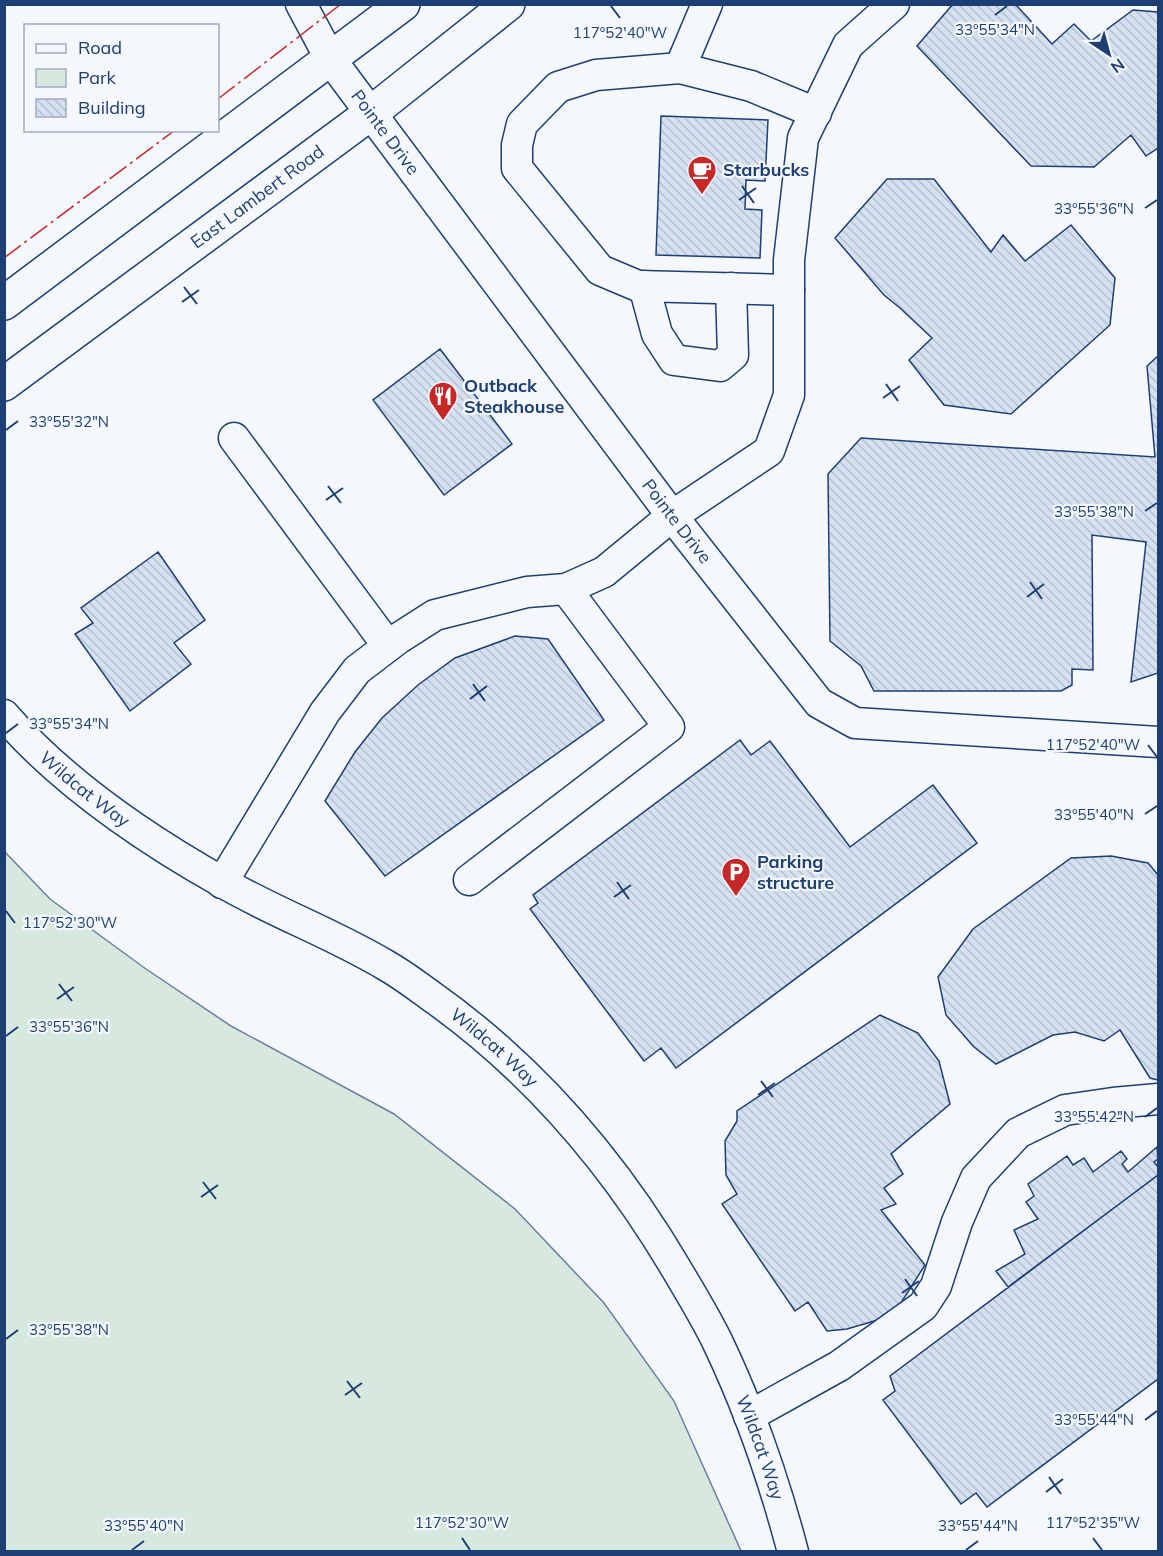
<svg xmlns="http://www.w3.org/2000/svg" width="1163" height="1556" font-family="Mulish,sans-serif">
<style>
.green{fill:#d7e8df;stroke:#687fa3;stroke-width:1.5}
.building{fill:url(#building-back-hatch);stroke:#1d3f73;stroke-width:1.5}
.lines{fill:none;stroke-linecap:round;stroke-linejoin:round}
.minor-casing{stroke:#1d3f73;stroke-width:33}
.major-casing{stroke:#1d3f73;stroke-width:36}
.minor{stroke:#f4f7fb;stroke-width:30}
.major{stroke:#f4f7fb;stroke-width:33}
.power{stroke:#c62828;stroke-width:1.5;stroke-dasharray:21 4.5 3 4.5;stroke-linecap:butt}
.ticks{fill:none;stroke:#1d3f73;stroke-width:2}
.labels{text-anchor:middle;stroke-width:4.5;stroke-linejoin:round;paint-order:stroke}
.street-label{font-size:18px;fill:#1d3f73;stroke:#f4f7fb}
.poi-label{font-size:18px;font-weight:bold;fill:#1d3f73;stroke:#f4f7fb;text-anchor:start}
.ticks-label{font-size:15px;text-anchor:middle;fill:#1d3f73;stroke:#f4f7fb;stroke-width:4.5;stroke-linejoin:round;paint-order:stroke}
</style>
<defs>
<pattern id="building-back-hatch" width="6" height="6" patternUnits="userSpaceOnUse" patternTransform="scale(1.5)"><rect width="6" height="6" fill="#d5e0f0"/><path d="M-1 5l2 2M0 0l6 6M5-1l2 2" fill="none" stroke="#b6c1d1"/></pattern>
</defs>
<rect width="100%" height="100%" fill="#f4f7fb"/>
<!-- green -->
<path class="green" d="M4,851L50,899L146,969L231,1026L394,1114L515,1209L604,1303L674,1401L741,1551H5Z"/>
<!-- building -->
<path class="building" d="M953,4L1016,5L1052,44L1074,24L1091,41L1133,10L1158,12V148L1146,156L1131,135L1094,167L1031,166L917,46Z
M661,116L768,120L765,181L746,180L745,209L762,210L760,258L656,255Z
M887,179H934L991,252L1003,235L1025,261L1071,225L1115,278L1110,325L1011,414L944,405L909,360L932,338L900,308L884,295L835,238Z
M440,349L512,444L444,495L373,400Z
M1158,356V673L1131,682L1146,542L1092,535L1093,670L1072,669V685L1061,691H874L861,666L830,641L828,474L861,438L1155,457L1147,366Z
M158,552L205,620L174,643L191,664L130,711L75,634L93,623L81,608Z
M515,636L548,639L604,720L385,876L325,801L355,752L382,718L418,685L455,658Z
M740,740L751,755L770,741L850,847L933,785L977,843L676,1068L661,1048L644,1061L530,909L538,903L533,895Z
M1111,856L1148,863L1158,875V1080L1150,1078L1120,1030L1104,1041L1075,1032L1053,1035L996,1064L974,1047L946,1015L938,977L973,929L1071,858Z
M880,1015L918,1033L939,1061L950,1104L891,1154L903,1174L884,1188L896,1204L881,1210L925,1265L899,1306L881,1319L847,1329L827,1331L808,1302L795,1311L722,1204L737,1194L726,1175L725,1141L737,1121V1111Z
M1157,1147L1158,1159L1154,1162L1158,1167V1175L1008,1287L996,1271L1025,1254L1014,1230L1038,1219L1026,1202L1034,1196L1028,1184L1067,1156L1073,1165L1084,1158L1093,1172L1121,1151L1127,1159L1122,1164L1128,1172Z
M1158,1175V1379L987,1507L976,1493L961,1504L883,1400L895,1391L890,1376Z"/>
<g class="lines">
<!-- minor casing -->
<g class="minor-casing">
<g id="minor">
<path id="s1" d="M301,4L331,60L672,516L819,703L855,723L1158,742"/>
<path d="M707,4L680,68L751,86L816,113"/>
<path d="M680,68L596,75L558,87L522,124L517,145V168L600,270L638,286L789,290"/>
<path d="M644,286L657,334L674,360L720,366L733,355L731,288"/>
<path d="M234,438L388,646"/>
<path id="s2" d="M4,715C63,783 144,838 222,882C275,913 334,934 387,966C403,975 417,986 431,996C534,1069 614,1163 677,1270C691,1294 706,1318 718,1343C750,1410 774,1480 793,1552"/>
<path d="M469,880L669,727L566,589"/>
<path d="M222,883L325,712L357,670L399,638L435,615L527,592L566,589L604,572L672,516L769,451L789,395V260L803,138L848,45L894,4"/>
<path d="M749,1416L839,1366L923,1306L936,1286L957,1222L976,1178L1018,1133L1065,1110L1113,1103L1158,1099"/>
</g>
</g>
<!-- major casing -->
<g class="major-casing">
<g id="major">
<path d="M4,303L403,4"/>
<path id="s3" d="M4,384L371,113L508,4"/>
</g>
</g>
<!-- minor -->
<use href="#minor" class="minor"/>
<!-- major -->
<use href="#major" class="major"/>
<!-- power -->
<path class="power" d="M218,99L341,4
M4,258L175,130"/>
</g>
<!-- ticks -->
<path class="ticks" d="M611,6L620,18M995,15L1007,6M742,186L754,203M739,200L756,188M1145,208L1157,200M184,287L197,304M182,302L199,290M886,384L898,401M883,398L900,386M6,430L18,421M328,486L341,503M326,500L343,488M1145,511L1157,503M1030,582L1042,599M1027,597L1044,584M473,684L485,701M470,699L487,686M6,733L18,724M1148,745L1157,757M1145,814L1157,806M617,882L629,899M614,897L631,885M6,911L15,923M59,984L72,1001M57,999L74,987M6,1036L18,1027M761,1081L773,1097M758,1095L775,1083M1145,1117L1157,1108M203,1182L216,1199M201,1197L218,1185M905,1279L917,1296M902,1293L919,1281M6,1339L18,1330M347,1381L360,1398M345,1395L362,1383M1145,1420L1157,1411M1049,1477L1061,1494M1046,1492L1063,1479M462,1538L470,1550M1093,1538L1102,1550M132,1550L144,1541M966,1550L978,1541"/>
<!-- icons -->
<defs>
<g id="cafe-pin" transform="scale(1.5)"><path d="M0 17L-7.5 6A9.5 9.5 0 1 1 7.5 6Z" fill="#c62828" stroke="#f4f7fb"/><path d="M-5.5-4.5H6V0H3Q3 3.5 0 3.5H-2.5Q-5.5 3.5-5.5 0ZM3-3.2v2h1.7v-2ZM-6 4.5H4V6H-6Z" fill="#fff"/></g>
<g id="restaurant-pin" transform="scale(1.5)"><path d="M0 17L-7.5 6A9.5 9.5 0 1 1 7.5 6Z" fill="#c62828" stroke="#f4f7fb"/><path d="M-5-6h1v4h1v-4h1v4h1v-4h1v5L-1.5 .5V6h-2V.5L-5-1ZM5-6V6H3V1.5H1.5Q1.5-4 5-6Z" fill="#fff"/></g>
<g id="parking-pin" transform="scale(1.5)"><path d="M0 17L-7.5 6A9.5 9.5 0 1 1 7.5 6Z" fill="#c62828" stroke="#f4f7fb"/><path d="M-3.5-5.5H1a3.5 3.5 0 0 1 0 7H-1V5.5H-3.5ZM-1-3.4V-.6H.8a1.4 1.4 0 0 0 0-2.8Z" fill="#fff"/></g>
</defs>
<g fill-rule="evenodd">
<use href="#cafe-pin" x="702" y="170"/>
<use href="#restaurant-pin" x="443" y="396"/>
<use href="#parking-pin" x="736" y="872"/>
</g>
<g class="labels">
<!-- street labels -->
<g class="street-label">
<text dy="6" stroke="none"><textPath href="#s1" startOffset="154">Pointe Drive</textPath></text>
<text dy="6" stroke="none"><textPath href="#s3" startOffset="315">East Lambert Road</textPath></text>
<text dy="6" stroke="none"><textPath href="#s1" startOffset="640">Pointe Drive</textPath></text>
<text dy="6" stroke="none"><textPath href="#s2" startOffset="110">Wildcat Way</textPath></text>
<text dy="6" stroke="none"><textPath href="#s2" startOffset="596">Wildcat Way</textPath></text>
<text dy="6" stroke="none"><textPath href="#s2" startOffset="1082">Wildcat Way</textPath></text>
</g>
<!-- poi labels -->
<g class="poi-label">
<text x="723" y="176">Starbucks</text>
<text x="464" y="392">Outback<tspan x="464" dy="21">Steakhouse</tspan></text>
<text x="757" y="868">Parking<tspan x="757" dy="21">structure</tspan></text>
</g>
</g>
<g class="ticks-label">
<text x="995" y="35">33°55'34"N</text>
<text x="620" y="38">117°52'40"W</text>
<text x="1094" y="214">33°55'36"N</text>
<text x="69" y="427">33°55'32"N</text>
<text x="1094" y="517">33°55'38"N</text>
<text x="69" y="729">33°55'34"N</text>
<text x="1093" y="750">117°52'40"W</text>
<text x="1094" y="820">33°55'40"N</text>
<text x="70" y="928">117°52'30"W</text>
<text x="69" y="1032">33°55'36"N</text>
<text x="1094" y="1122">33°55'42"N</text>
<text x="69" y="1335">33°55'38"N</text>
<text x="1094" y="1425">33°55'44"N</text>
<text x="462" y="1528">117°52'30"W</text>
<text x="1093" y="1528">117°52'35"W</text>
<text x="144" y="1531">33°55'40"N</text>
<text x="978" y="1531">33°55'44"N</text>
</g>
<!-- border -->
<rect width="1163" height="1556" fill="none" stroke="#1d3f73" stroke-width="12"/>
<!-- legend -->
<rect x="24" y="24" width="195" height="108" fill="#f4f7fb" stroke="#9eadc5" stroke-width="1.5"/>
<rect x="36" y="44" width="30" height="9" fill="#f4f7fb" stroke="#9eadc5" stroke-width="1.5"/>
<text x="78" y="54" font-size="18" fill="#1d3f73">Road</text>
<rect x="36" y="69" width="30" height="18" fill="#d7e8df" stroke="#9eadc5" stroke-width="1.5"/>
<text x="78" y="84" font-size="18" fill="#1d3f73">Park</text>
<rect x="36" y="99" width="30" height="18" fill="url(#building-back-hatch)" stroke="#9eadc5" stroke-width="1.5"/>
<text x="78" y="114" font-size="18" fill="#1d3f73">Building</text>
<!-- north arrow -->
<g transform="translate(1109 54) rotate(144)" stroke="#f4f7fb" stroke-width="4.5" paint-order="stroke">
<path d="M0-4.5L10 22L0 15L-10 22Z" fill="#1d3f73"/>
<text y="-9" font-size="16" font-weight="bold" text-anchor="middle" fill="#1d3f73">N</text>
</g>
</svg>
